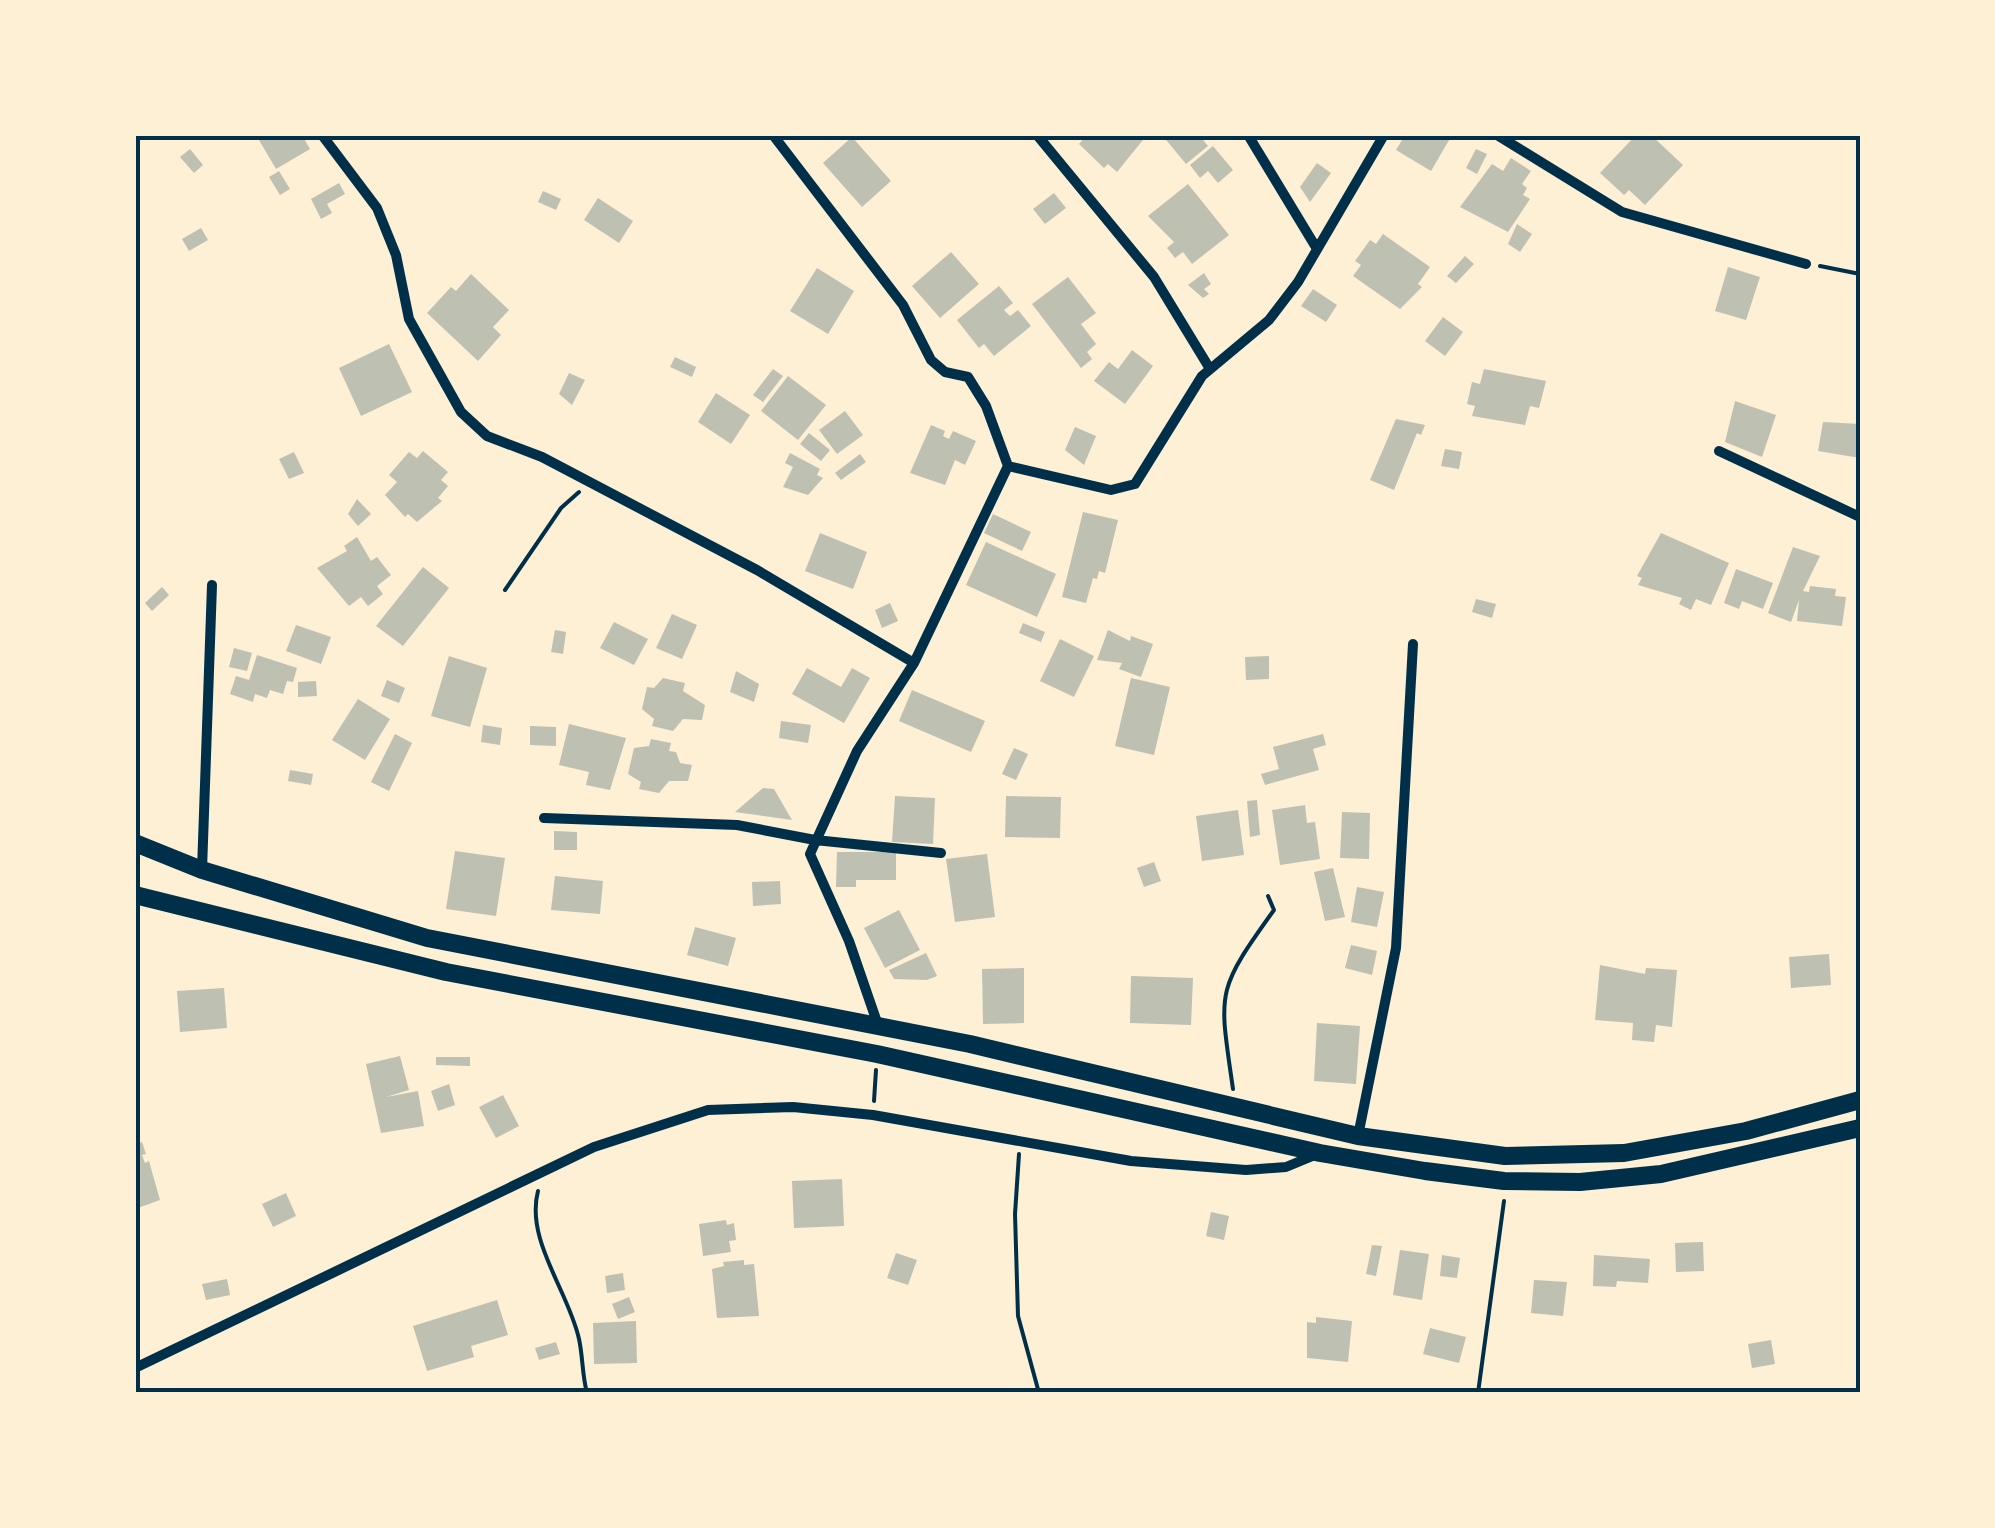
<svg xmlns="http://www.w3.org/2000/svg" width="1995" height="1528" font-family="Barlow,sans-serif">
<style>
.building{fill:#bec0b2}
.lines{fill:none;stroke-linecap:round;stroke-linejoin:round}
.path{stroke:#003049;stroke-width:4}
.minor{stroke:#003049;stroke-width:10}
.primary{stroke:#003049;stroke-width:18}
.neatline{fill:none;stroke:#003049;stroke-width:4}
</style>
<rect width="100%" height="100%" fill="#fdf0d5"/>
<!-- building -->
<path class="building" d="M256,135H302L310,149L276,169Z
M1087,135H1147L1117,172L1108,164L1104,168L1079,144Z
M1162,135H1199L1208,146L1186,164Z
M1405,135H1452L1431,171L1396,150Z
M1636,135H1651L1683,165L1645,205L1629,190L1624,195L1600,173Z
M852,137L891,181L862,207L823,163Z
M1213,146L1233,170L1218,183L1208,171L1200,178L1190,165Z
M190,149L203,165L194,173L180,157Z
M1476,149L1487,154L1477,174L1466,168Z
M1511,158L1531,171L1522,184L1527,188L1523,195L1530,199L1508,232L1460,207L1492,164L1503,171Z
M1317,163L1331,173L1310,202L1300,187Z
M279,171L290,189L280,195L269,177Z
M339,183L345,194L327,204L332,213L321,219L311,199Z
M1188,184L1229,235L1192,264L1183,252L1175,258L1167,248L1174,242L1148,216Z
M543,191L561,199L556,210L538,202Z
M1054,193L1066,208L1045,224L1033,209Z
M598,198L633,221L619,243L584,220Z
M1517,224L1532,234L1520,252L1508,244Z
M201,228L208,240L189,251L182,239Z
M1383,234L1430,267L1418,284L1422,287L1400,309L1353,276L1361,265L1355,261L1370,240L1376,244Z
M951,252L979,284L940,318L912,286Z
M1465,256L1474,264L1456,283L1447,276Z
M1728,267L1760,277L1746,320L1715,311Z
M817,268L854,291L828,334L790,311Z
M1204,273L1211,284L1204,289L1209,294L1203,298L1188,285Z
M471,274L509,310L493,327L501,335L478,361L427,313L451,287L456,291Z
M1068,277L1096,313L1081,324L1096,344L1087,352L1092,359L1081,368L1032,304Z
M999,286L1013,303L1004,310L1010,316L1018,310L1031,326L994,356L984,344L979,348L957,320Z
M1313,289L1337,305L1326,322L1301,306Z
M1443,317L1463,332L1445,356L1425,341Z
M389,344L412,392L361,416L339,368Z
M1132,350L1153,366L1125,404L1094,381L1109,362L1118,369Z
M675,357L696,367L692,377L670,367Z
M773,369L783,376L763,402L753,395Z
M1484,369L1546,381L1539,408L1530,406L1525,425L1472,416L1475,406L1467,404L1472,382L1480,384Z
M569,373L585,380L572,405L559,394Z
M788,376L826,405L798,440L761,411Z
M716,393L750,415L731,444L698,422Z
M1735,401L1776,415L1762,457L1725,442Z
M845,411L863,435L837,454L819,430Z
M1396,419L1425,425L1421,435L1417,433L1394,490L1370,480Z
M1823,422L1860,424V458L1818,451Z
M931,425L945,431L943,436L949,439L953,431L976,441L965,465L955,460L945,485L910,473Z
M1075,427L1096,436L1084,465L1065,450Z
M809,433L830,450L821,461L800,444Z
M1445,449L1462,452L1459,469L1441,466Z
M423,451L448,472L441,480L448,486L438,498L442,501L417,522L408,514L405,517L385,495L397,482L389,475L409,452L417,458Z
M294,452L304,473L289,479L279,459Z
M790,453L820,469L817,475L823,478L808,495L783,487L793,467L785,463Z
M860,454L866,462L841,480L835,473Z
M357,499L371,514L358,526L348,514Z
M1083,512L1118,520L1105,573L1099,571L1097,579L1093,578L1086,603L1062,597Z
M993,514L1031,532L1022,551L984,533Z
M820,533L867,552L853,589L805,571Z
M1661,533L1729,563L1711,605L1696,599L1691,610L1679,604L1682,598L1638,585L1642,578L1637,576Z
M357,537L371,561L377,557L391,575L377,586L383,594L368,606L361,597L349,606L317,568L347,551L344,546Z
M986,542L1056,574L1037,617L966,585Z
M1793,547L1820,556L1803,591L1809,592L1810,586L1836,589L1835,596L1846,597L1842,626L1797,621L1799,600L1791,622L1768,613Z
M423,567L449,588L403,646L376,626Z
M1736,569L1773,583L1763,609L1742,601L1739,609L1724,603Z
M162,587L169,595L152,611L145,603Z
M1476,599L1496,604L1492,618L1472,612Z
M890,603L898,621L882,628L875,610Z
M672,614L697,625L682,659L656,648Z
M614,622L648,639L634,665L600,648Z
M1023,623L1045,632L1041,642L1019,633Z
M296,625L331,637L321,664L286,651Z
M555,630L566,632L563,654L551,652Z
M1108,630L1130,641L1131,636L1153,644L1141,677L1119,669L1122,663L1097,660Z
M1060,639L1094,656L1074,697L1040,681Z
M234,648L252,653L247,671L229,667Z
M257,655L297,668L293,682L287,681L283,694L270,690L267,698L255,694L253,702L230,694L236,676L249,680Z
M449,656L487,668L470,727L431,716Z
M1269,656V679L1246,680L1245,657Z
M807,668L841,687L852,668L870,678L844,723L792,694Z
M736,671L759,684L754,702L730,692Z
M663,678L685,683L683,691L705,705L702,720L683,719L673,731L652,726L654,719L642,709L647,687L654,688Z
M1131,678L1170,687L1154,755L1115,746Z
M387,680L405,688L399,703L381,696Z
M316,681L317,696L298,697V682Z
M912,690L985,721L971,752L899,721Z
M358,699L390,719L365,760L332,740Z
M781,721L811,725L808,743L779,738Z
M569,724L626,738L610,790L586,785L589,772L559,765Z
M483,725L502,728L500,745L481,742Z
M530,726L556,727V746L530,745Z
M395,734L412,743L389,791L371,782Z
M1323,734L1326,745L1313,749L1319,770L1265,785L1261,774L1279,769L1273,747Z
M651,739L671,743L669,751L676,752L680,763L692,765L688,781H669L659,793L639,789L641,782L628,774L634,748L649,746Z
M1014,748L1028,754L1016,780L1002,774Z
M290,770L313,774L311,785L288,781Z
M763,788L774,789L792,820L735,812Z
M895,796L935,798L933,844L892,842Z
M1006,796L1061,797L1060,838L1005,837Z
M1257,800L1260,835L1250,837L1247,801Z
M1305,805L1307,823L1315,822L1320,859L1280,865L1272,810Z
M1238,810L1244,855L1202,861L1196,816Z
M1342,812L1370,813L1369,859L1340,858Z
M554,831L577,832V850H554Z
M455,851L505,858L496,916L446,909Z
M837,852H896V880H856V887H836Z
M987,854L995,917L955,922L946,859Z
M1154,862L1161,881L1144,887L1137,868Z
M1333,868L1345,917L1325,921L1314,872Z
M555,876L603,881L600,914L551,910Z
M780,881L781,904L753,906L752,882Z
M1357,887L1384,892L1377,927L1351,922Z
M899,910L920,950L885,968L864,928Z
M695,927L736,938L728,966L687,955Z
M1351,945L1377,951L1372,975L1345,968Z
M926,953L937,976L927,980L894,979L889,970Z
M1829,954L1831,985L1791,988L1789,957Z
M1600,965L1645,974L1646,968L1677,970L1672,1027L1656,1025L1654,1042L1632,1040L1633,1023L1595,1020Z
M1024,968V1023L983,1024L982,969Z
M1131,976L1193,978L1191,1025L1130,1023Z
M224,988L227,1028L180,1032L177,991Z
M1317,1023L1360,1026L1356,1084L1314,1081Z
M400,1056L409,1090L386,1097L418,1091L424,1126L381,1133L366,1064Z
M436,1057H470V1066L436,1065Z
M449,1084L455,1105L438,1111L431,1091Z
M503,1095L519,1126L496,1138L479,1107Z
M142,1142L146,1154L142,1155L145,1163L149,1161L160,1200L135,1209V1145Z
M842,1179L844,1226L794,1228L792,1181Z
M286,1193L296,1216L273,1227L262,1204Z
M1211,1212L1229,1216L1224,1240L1206,1236Z
M726,1220L727,1225L734,1223L736,1240L729,1241L731,1252L703,1256L699,1224Z
M1703,1242L1704,1271L1676,1272L1675,1243Z
M1372,1245L1382,1246L1376,1276L1366,1274Z
M1400,1250L1429,1254L1422,1300L1393,1295Z
M896,1253L917,1260L908,1285L887,1278Z
M1442,1255L1460,1258L1457,1278L1440,1276Z
M1594,1255L1650,1259L1648,1283L1617,1281L1616,1287L1593,1286Z
M744,1260V1265L754,1264L759,1316L717,1318L712,1269L724,1266L723,1262Z
M623,1273L625,1290L607,1293L605,1276Z
M227,1279L230,1295L206,1300L202,1284Z
M1534,1280L1567,1282L1563,1316L1531,1313Z
M629,1297L635,1312L618,1319L612,1304Z
M497,1300L508,1335L471,1346L474,1357L427,1371L413,1326Z
M1316,1317L1352,1321L1348,1362L1307,1358V1322L1316,1323Z
M636,1321L637,1363L594,1364L593,1323Z
M1430,1328L1466,1337L1459,1363L1423,1354Z
M1771,1340L1775,1364L1752,1368L1748,1344Z
M556,1342L560,1354L539,1360L535,1348Z"/>
<g class="lines">
<!-- path -->
<path class="path" d="M1820,266L1860,274
M505,590L561,508L579,492
M1233,1089C1219,991 1215,992 1274,910L1268,896
M874,1101L876,1070
M1019,1154L1015,1214L1018,1316L1039,1393
M538,1191C525,1240 569,1292 579,1339C583,1357 582,1375 587,1393
M1478,1393L1504,1201"/>
<!-- minor -->
<path class="minor" d="M322,135L377,208L396,255L409,319L461,412L487,436L542,457L757,570L914,663
M773,135L903,305L931,360L945,372L968,377L986,406L1008,466
M1037,135L1154,277L1210,369
M1248,135L1317,249
M1497,135L1622,212L1806,264
M1719,451L1860,517
M1008,466L1111,490L1135,484L1202,376L1269,320L1298,282L1384,135
M544,818L737,825L815,840L941,853
M202,870L212,585
M879,1028L849,941L810,854L857,751L914,663L1008,466
M1358,1136L1396,948L1413,644
M135,1368L594,1147L708,1110L793,1107L873,1115L1131,1161L1246,1170L1286,1167L1315,1155"/>
<!-- primary -->
<path class="primary" d="M135,843L202,870L427,938L970,1044L1358,1136L1505,1156L1624,1153L1746,1131L1860,1100
M135,895L446,972L877,1054L1320,1153L1425,1171L1504,1181L1580,1182L1661,1174L1860,1128"/>
</g>
<!-- border -->
<rect width="1995" height="1528" fill="none" stroke="#fdf0d5" stroke-width="275"/>
<rect x="138" y="138" width="1720" height="1252" class="neatline"/>
</svg>
